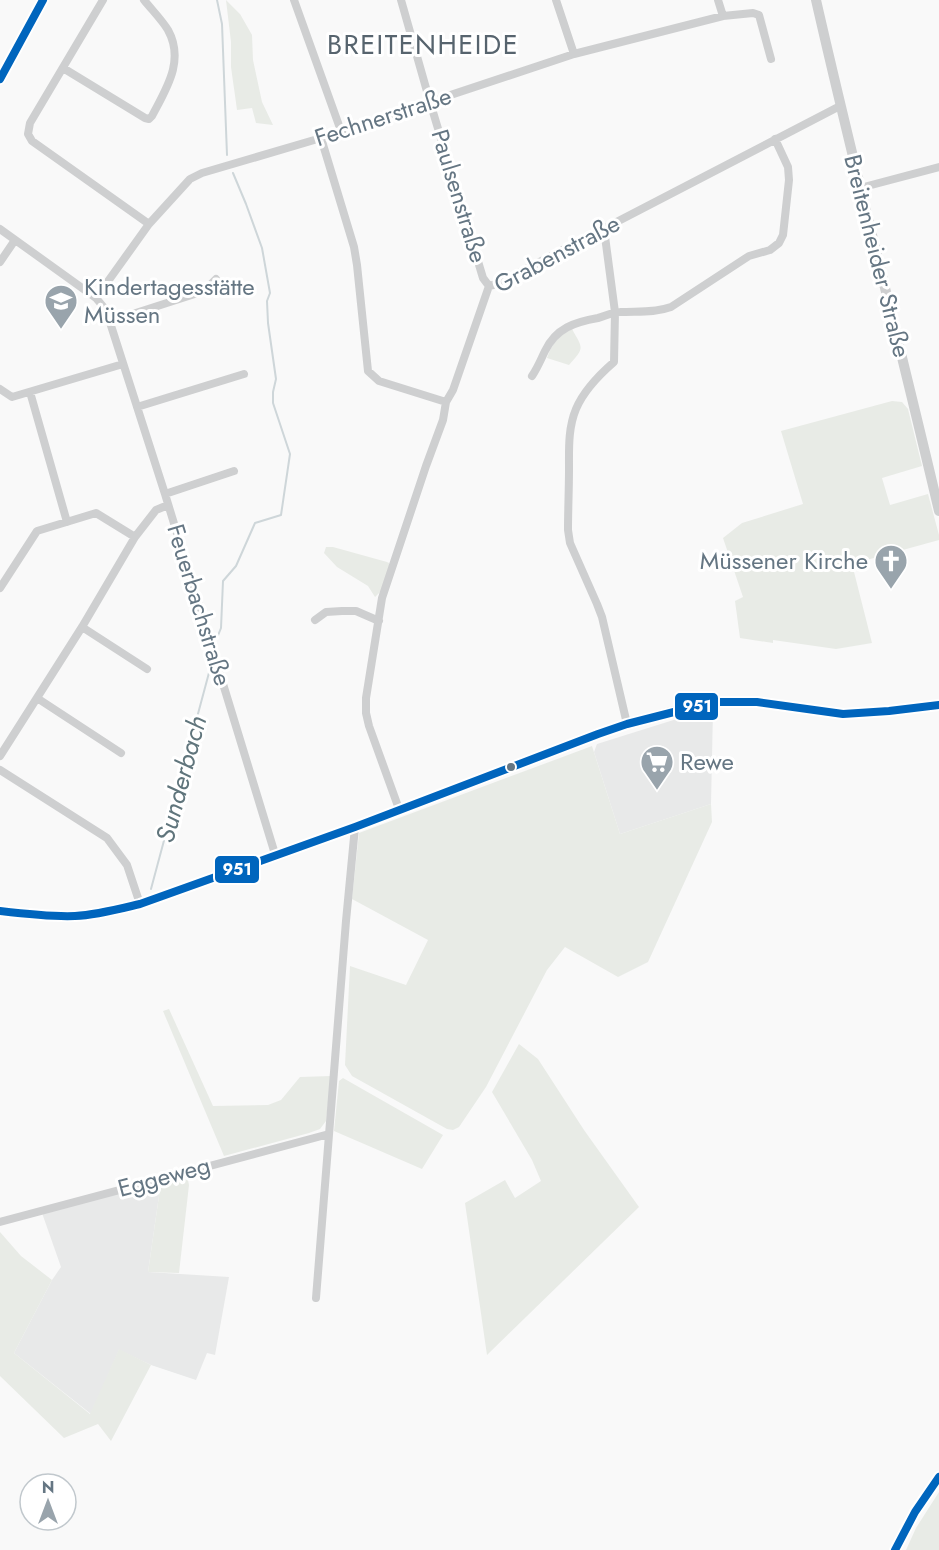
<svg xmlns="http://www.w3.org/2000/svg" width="939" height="1550" font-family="Jost,sans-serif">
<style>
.built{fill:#e8e9e9}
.green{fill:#e8ebe6}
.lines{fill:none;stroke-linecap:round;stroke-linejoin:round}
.stream{stroke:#ced6d9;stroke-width:2}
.minor{stroke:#cecfd0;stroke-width:8}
.tertiary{stroke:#cecfd0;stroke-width:10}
.bus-1-casing{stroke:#fff;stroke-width:12}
.bus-1{stroke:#0065bd;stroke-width:8}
.bus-dot{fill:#657683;stroke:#fff;stroke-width:2}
.labels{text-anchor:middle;stroke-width:6;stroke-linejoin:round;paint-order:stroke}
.street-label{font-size:24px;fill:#657683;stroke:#fff}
.poi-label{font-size:24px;fill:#657683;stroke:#fff;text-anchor:start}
.water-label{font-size:26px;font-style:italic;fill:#60757c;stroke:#fff}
.quarter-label{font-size:27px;letter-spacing:1.5px;fill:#57646e;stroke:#fff}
.line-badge{stroke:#fff;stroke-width:2}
.badge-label{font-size:16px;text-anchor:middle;font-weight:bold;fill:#fff}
</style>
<rect width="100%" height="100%" fill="#f9f9f9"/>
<!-- built -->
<path class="built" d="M713,710L711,804L620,834L594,752L597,744L699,712Z
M161,1182L148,1272L229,1277L215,1355L207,1353L196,1380L151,1365L119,1350L91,1414L14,1353L52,1280L61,1267L42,1213Z"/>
<!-- green -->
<path class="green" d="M226,0L240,14L252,35L253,60L262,102L273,125L256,123L252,108L237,110L231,67V42Z
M572,329C583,349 585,347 569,365L547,358C552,344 558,336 572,329Z
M892,401L902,402L908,409L922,466L882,478L890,505L928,494L939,535V540L852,564L872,643L836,649L773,640V643L740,638L735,601L743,597L723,538L742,523L803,504L781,431Z
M326,547H333L387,562L389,563V567L381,591L375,597L368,586L337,567L324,553Z
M592,746L620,834L711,804L712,822L648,962L618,977L565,947L547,970L486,1087L459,1127L453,1130L447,1129L352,1076L345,1065L350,966L406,985L428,940L352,899L359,833Z
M169,1009L213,1106L268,1105L281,1100L300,1077L331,1076L326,1121L320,1129L309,1133L224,1156L163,1011Z
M519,1044L538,1059L584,1130L639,1207L487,1355L465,1203L505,1180L515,1198L541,1181L532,1160L492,1092Z
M343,1078L443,1135L422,1169L334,1131L339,1081Z
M187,1175L189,1185L179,1273L148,1272L161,1182Z
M0,1232L21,1256L52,1280L14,1353L90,1414L119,1349L151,1365L111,1441L98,1424L64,1438L0,1376Z
M939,1492V1550H906L916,1528Z"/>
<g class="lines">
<!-- stream -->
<path class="stream" d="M217,0L222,24L227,155
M217,638L221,628L223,581L236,566L255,523L281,515L290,454L273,403V392L276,379L268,323L267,301L270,293L262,248L246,204L233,173
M151,889L210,669"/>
<!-- minor -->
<path class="minor" d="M103,0L30,123L28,134L32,141L149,224
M294,0L341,131
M401,0L430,102L483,278L489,286
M556,0L574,54
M718,0L723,16
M63,68L145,118L149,119L152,116C166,89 185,61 168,30C162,20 152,10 144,0
M321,138L354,247L357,265L368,371L379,381L446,402
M860,188L939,167
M0,229L96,298L106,310L165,494L275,854
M604,229L615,312L614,362C599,375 584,390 576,409C568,428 569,449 569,469C569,489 568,510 568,530L570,543L597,604L602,617L627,724
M0,262L15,240
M489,286L497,284L840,106
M96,298L149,224L190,179L202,173L321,138L574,54L723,16L753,13L759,15L771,59
M111,321L204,291L216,279
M532,376C538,367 541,359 545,351C556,328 575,322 598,318C606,316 612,312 620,312C637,311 655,313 671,307L749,256L770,250L779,243L783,235L789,180L788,167L775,139
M0,389L12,397L123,364
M30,392L67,522
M137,407L244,374
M165,494L234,471
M0,588L37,531L96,513L135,537
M315,620L326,612L342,611H356L379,621
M82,627L147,669
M37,698L121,753
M0,756L82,627L135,537L156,510L168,505
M0,770L107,838L127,865L140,904
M399,809L369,726L366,713V698L382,598L426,466L443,420L446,402L453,390L489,286
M0,1222L329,1134
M316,1298L346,921L355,827"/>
<!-- tertiary -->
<path class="tertiary" d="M816,0C855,171 899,341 939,511
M0,79L43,0
M0,911L32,915L77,916L112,911L140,904L355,827L598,734L627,724L678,710L713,702H757L843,714L889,711L939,705
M895,1550C907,1524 922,1500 939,1477"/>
<!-- bus-1 casing -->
<g class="bus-1-casing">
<path id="bus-1" d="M0,79L43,0
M0,911C25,914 50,917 75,916C97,915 119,909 140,904L355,827L598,734L627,724L713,702H757L843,714L889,711L939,705
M895,1550L915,1512L939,1477"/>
</g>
<!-- bus-1 -->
<use href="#bus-1" class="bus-1"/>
</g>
<!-- icons -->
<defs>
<g id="school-pin" transform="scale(1.725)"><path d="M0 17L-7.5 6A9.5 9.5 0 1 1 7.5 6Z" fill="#99a4ac" stroke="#fff"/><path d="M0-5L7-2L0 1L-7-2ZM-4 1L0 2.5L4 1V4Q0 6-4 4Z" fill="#fff"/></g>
<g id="church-pin" transform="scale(1.725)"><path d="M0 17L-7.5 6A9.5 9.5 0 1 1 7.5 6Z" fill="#99a4ac" stroke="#fff"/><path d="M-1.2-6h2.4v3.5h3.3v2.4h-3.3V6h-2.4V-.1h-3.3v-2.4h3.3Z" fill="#fff"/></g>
<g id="supermarket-pin" transform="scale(1.725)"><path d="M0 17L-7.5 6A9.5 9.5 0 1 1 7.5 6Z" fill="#99a4ac" stroke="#fff"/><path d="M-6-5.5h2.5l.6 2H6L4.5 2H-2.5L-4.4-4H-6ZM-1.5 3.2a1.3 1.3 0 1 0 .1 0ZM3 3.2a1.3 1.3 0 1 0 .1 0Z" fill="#fff"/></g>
</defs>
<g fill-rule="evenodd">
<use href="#school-pin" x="61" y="301"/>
<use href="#church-pin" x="891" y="561"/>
<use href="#supermarket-pin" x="657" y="762"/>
</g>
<!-- markers -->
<circle class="bus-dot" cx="511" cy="767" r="5"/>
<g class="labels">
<!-- street labels -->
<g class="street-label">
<text transform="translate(383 117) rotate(-18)" y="8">Fechnerstraße</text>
<text transform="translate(459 196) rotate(73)" y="8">Paulsenstraße</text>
<text transform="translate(557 254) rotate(-28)" y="8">Grabenstraße</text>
<text transform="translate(877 256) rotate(76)" y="8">Breitenheider Straße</text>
<text transform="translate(199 605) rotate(73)" y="8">Feuerbachstraße</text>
<text transform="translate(164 1177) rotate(-15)" y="8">Eggeweg</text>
</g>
<!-- poi labels -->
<g class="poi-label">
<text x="84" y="295">Kindertagesstätte<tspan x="84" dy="28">Müssen</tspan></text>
<text x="868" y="569" text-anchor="end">Müssener Kirche</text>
<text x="680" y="770">Rewe</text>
</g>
<!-- water labels -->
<g class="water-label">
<text transform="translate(181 779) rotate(-75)" y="9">Sunderbach</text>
</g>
<!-- quarter labels -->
<g class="quarter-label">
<text x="423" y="54">BREITENHEIDE</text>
</g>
</g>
<g class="line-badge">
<rect x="674" y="692" width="45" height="29" rx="6" fill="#0065bd"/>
<rect x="214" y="855" width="46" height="29" rx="6" fill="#0065bd"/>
</g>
<g class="badge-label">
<text x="697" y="712">951</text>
<text x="237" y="875">951</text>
</g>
<!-- north arrow -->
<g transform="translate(48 1502)"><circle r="28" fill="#ffffff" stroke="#c1c8cd" stroke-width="1.5"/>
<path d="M0-4.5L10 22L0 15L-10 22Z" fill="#99a4ac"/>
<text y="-9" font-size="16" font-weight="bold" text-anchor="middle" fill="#657683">N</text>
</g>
</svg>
